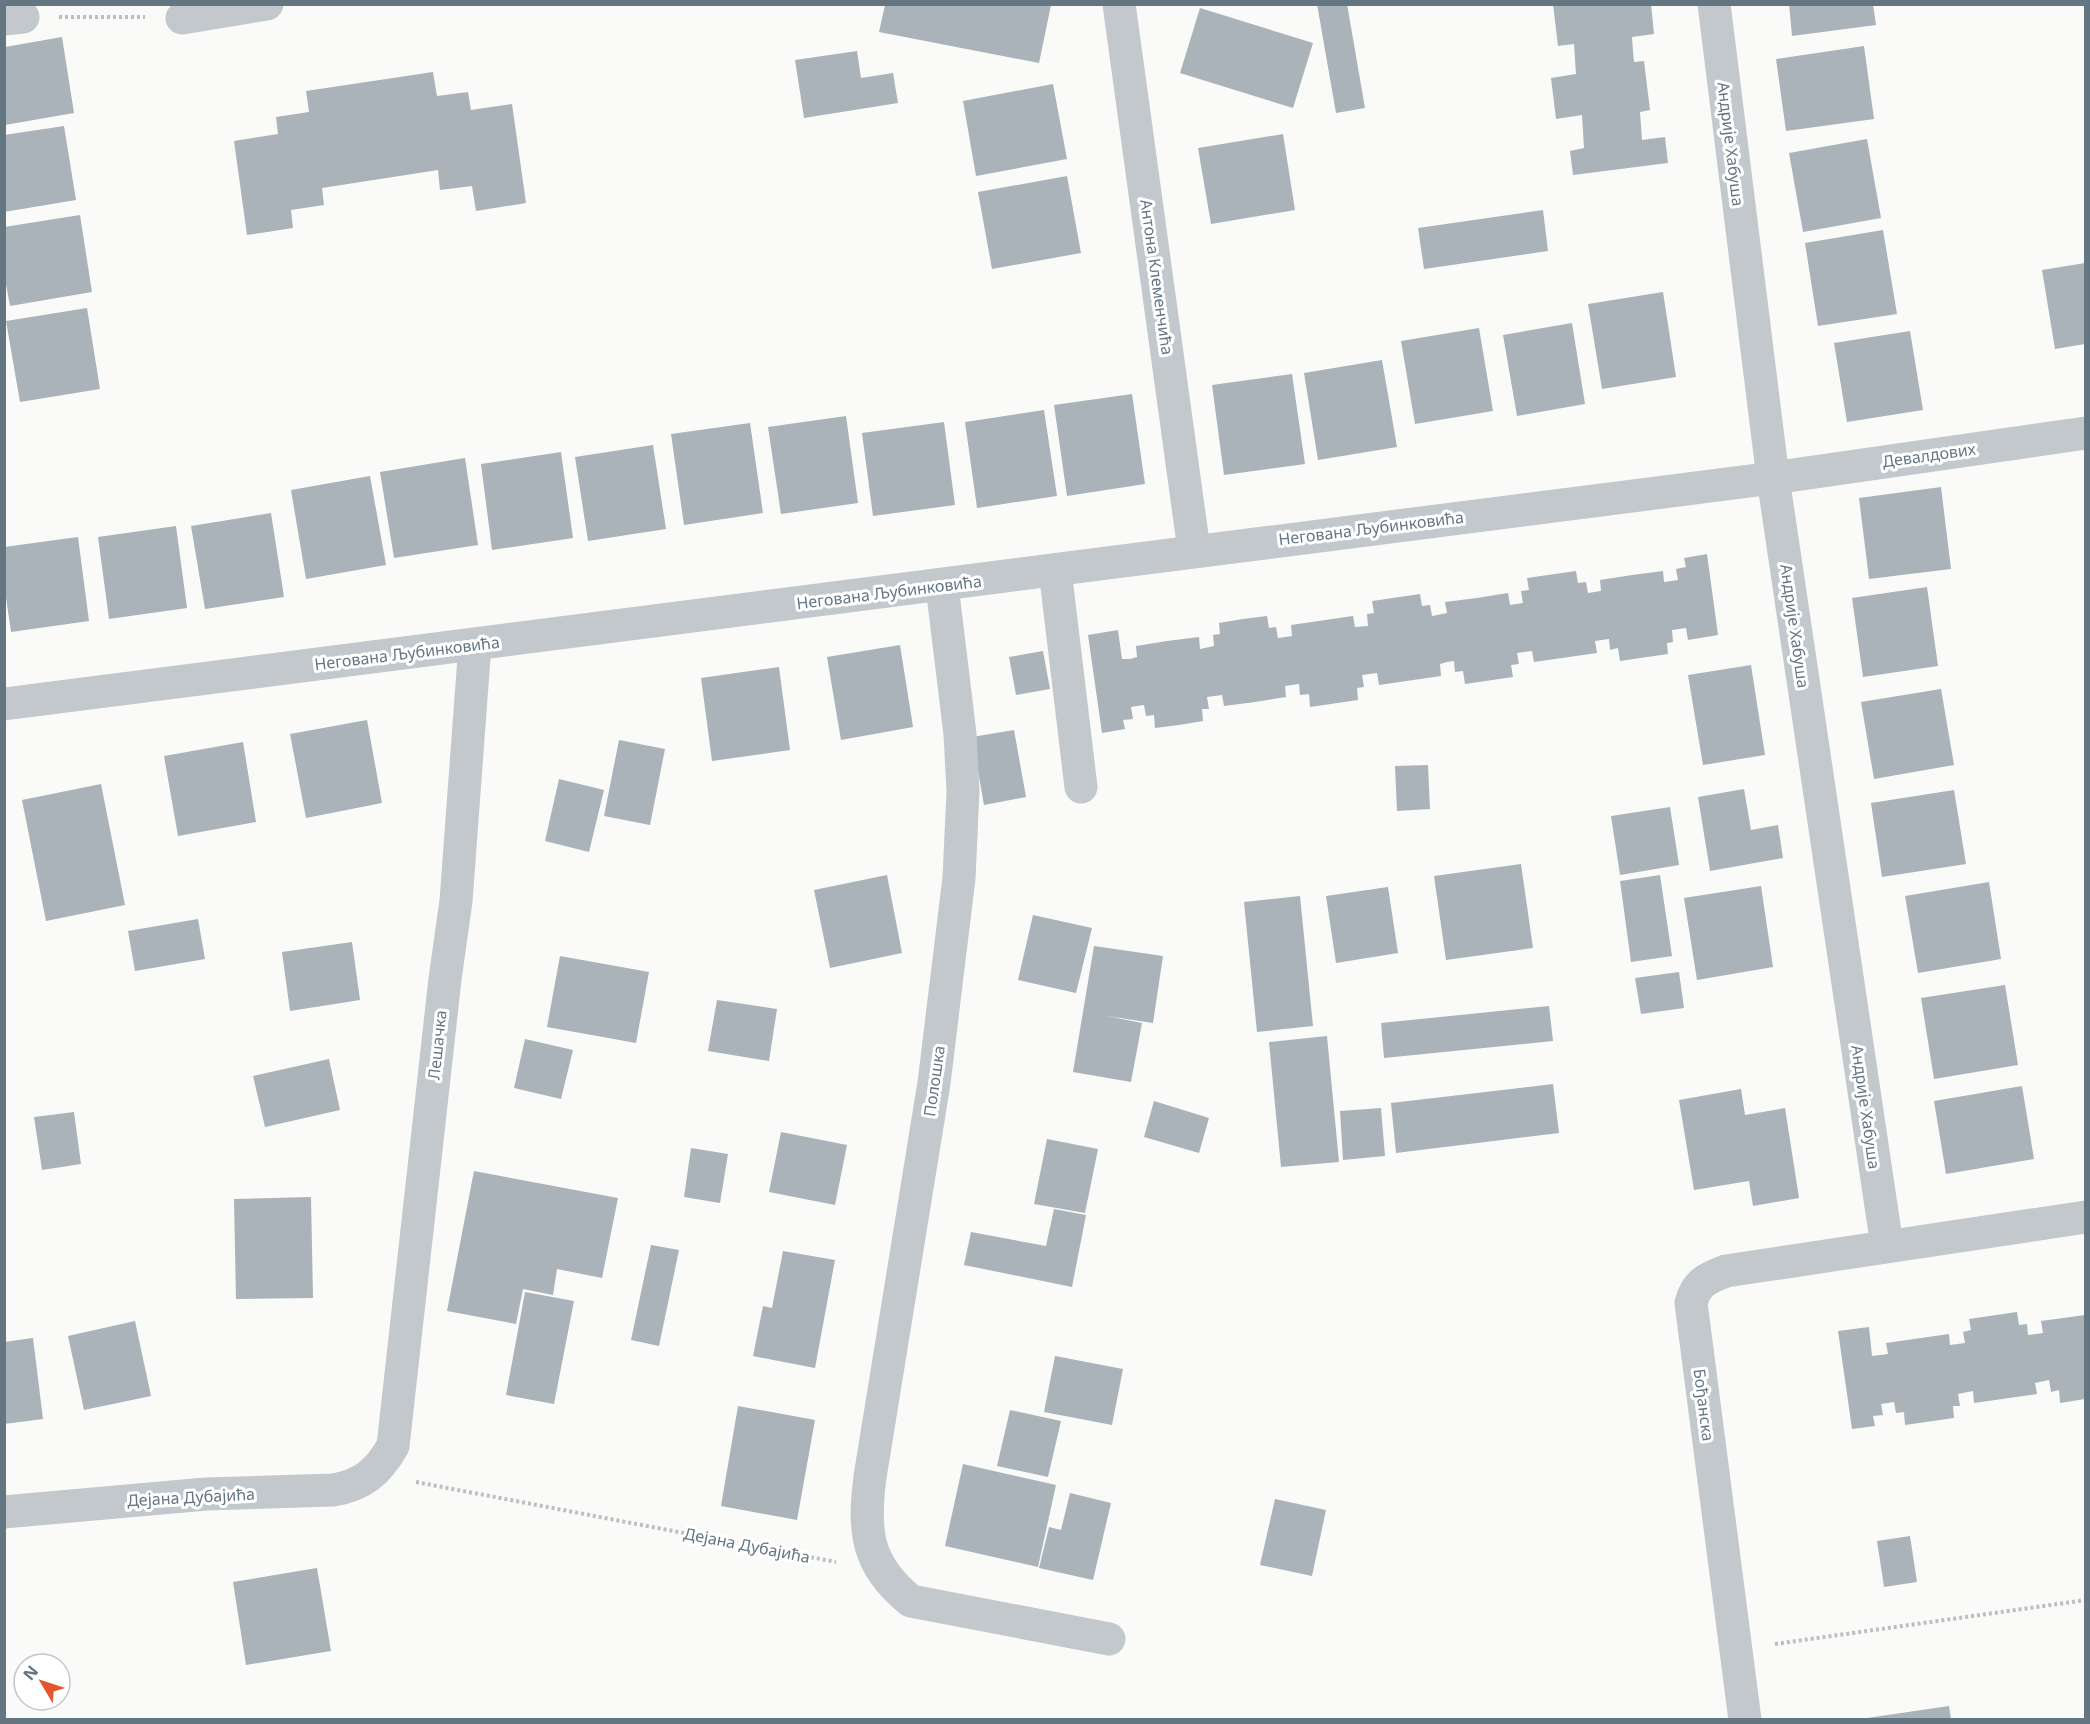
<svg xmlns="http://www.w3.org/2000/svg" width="2090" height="1724" font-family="'Noto Sans',sans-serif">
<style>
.building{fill:#aab3b9}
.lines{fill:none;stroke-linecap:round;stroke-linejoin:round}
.path{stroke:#bbbfc2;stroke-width:4;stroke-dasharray:3 3;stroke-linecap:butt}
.minor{stroke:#c3c8cc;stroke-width:33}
.labels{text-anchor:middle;stroke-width:6;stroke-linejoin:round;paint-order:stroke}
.street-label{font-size:16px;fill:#657683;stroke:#fff}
</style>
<rect width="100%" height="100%" fill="#fafaf8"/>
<!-- building -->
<path class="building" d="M1317,4H1347L1365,108L1336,113Z
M1553,4H1651L1654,34L1632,37L1633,52L1634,62L1644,61L1650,110L1640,112L1642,140L1665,137L1668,163L1573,175L1570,151L1584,148L1582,115L1556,119L1551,78L1576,74L1574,44L1558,46Z
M1789,4H1873L1876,25L1792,36Z
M885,5H1051L1039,63L879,32Z
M1200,8L1313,43L1293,108L1180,73Z
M62,37L74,113L5,125V47Z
M1864,46L1874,119L1786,131L1776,59Z
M857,51L861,78L893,73L898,103L804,118L795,60Z
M433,72L437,96L468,92L471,110L512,104L526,203L476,211L472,186L440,190L438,170L322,188L324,205L291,210L293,228L247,235L234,141L278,134L276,117L309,112L306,91Z
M1053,84L1067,159L976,176L963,101Z
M64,126L76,200L4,212V135Z
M1283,134L1295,210L1211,224L1198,148Z
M1867,139L1881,218L1803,232L1789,153Z
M1067,176L1081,253L992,269L978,192Z
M1543,210L1548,251L1424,269L1418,228Z
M80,215L92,292L10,306L4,274V227Z
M1883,230L1897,314L1818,326L1805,243Z
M2085,263V344L2055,349L2042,270Z
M1663,292L1676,377L1602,389L1588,304Z
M87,308L100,389L20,402L6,321Z
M1572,323L1585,404L1517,416L1503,335Z
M1479,328L1493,411L1415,424L1401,341Z
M1910,331L1923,410L1847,422L1834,343Z
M1382,360L1397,447L1318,460L1304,373Z
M1292,374L1305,464L1224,475L1212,385Z
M1132,394L1145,484L1067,496L1054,405Z
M1044,410L1057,496L977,508L965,422Z
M846,416L858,503L781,514L768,427Z
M944,422L955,505L873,516L862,433Z
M750,423L763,513L684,525L671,434Z
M653,445L666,529L588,541L575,457Z
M561,452L573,538L492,550L481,464Z
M465,458L478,545L394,558L380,472Z
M370,476L386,565L306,579L291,490Z
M1941,487L1951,569L1869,579L1859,498Z
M271,513L284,597L205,609L191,526Z
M176,526L187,608L109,619L98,537Z
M78,537L89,621L11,632L4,584V547Z
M1707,554L1718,635L1688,640L1686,628L1672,630L1673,642L1667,643L1668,654L1620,661L1618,648L1610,650L1609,639L1595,641L1597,653L1534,662L1532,651L1517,653L1519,664L1511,665L1513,677L1465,684L1463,671L1455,672L1454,661L1447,662L1440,664L1441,676L1379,685L1377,673L1362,675L1364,687L1357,688L1358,700L1310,707L1309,694L1300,695L1299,684L1285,686L1286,697L1255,702L1224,706L1222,695L1207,697L1209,709H1202L1203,721L1179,725L1155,728L1154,715L1146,716L1144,705L1131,707L1133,719L1123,720L1125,729L1102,733L1088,635L1118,630L1122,659H1130L1137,657L1136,646L1167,641L1199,637L1200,649L1214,646L1213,635L1220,634L1219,623L1243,619L1267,616L1269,628L1276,627L1278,638L1292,636L1291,625L1353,616L1355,627L1368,626L1367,614L1374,613L1372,601L1420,594L1422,606L1430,605L1432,616L1447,613L1445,602L1477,598L1508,593L1510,605L1523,603L1521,591L1529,590L1527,578L1576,571L1578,583L1586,582L1588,593L1601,591L1600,580L1632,575L1663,571L1664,582L1678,580L1676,569L1686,567L1684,558Z
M1927,587L1938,666L1863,677L1852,598Z
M900,645L913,727L841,740L827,657Z
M1043,651L1050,689L1016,695L1009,657Z
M1751,665L1765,755L1703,765L1688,675Z
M779,667L790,750L712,761L701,678Z
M1941,689L1954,765L1874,779L1861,702Z
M367,720L382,803L306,818L290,734Z
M1014,730L1026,797L984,805L972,737Z
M619,740L665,749L650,825L604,816Z
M243,742L256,822L178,836L164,756Z
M1428,765L1430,809L1397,811L1395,766Z
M559,779L604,790L589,852L545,841Z
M101,784L125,905L46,921L22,800Z
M1744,789L1751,830L1778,825L1783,858L1710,871L1698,797Z
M1954,790L1966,864L1882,877L1871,803Z
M1670,807L1679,865L1620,875L1611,816Z
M1521,864L1533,948L1446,960L1434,876Z
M887,875L902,953L830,968L814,890Z
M1660,875L1672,956L1631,962L1620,881Z
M1989,882L2001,959L1918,973L1905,896Z
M1761,886L1773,967L1697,980L1684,898Z
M1388,887L1398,953L1336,963L1326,896Z
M1300,896L1313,1026L1257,1032L1244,902Z
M1033,915L1092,928L1076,993L1018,980Z
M198,919L205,959L135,971L128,931Z
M352,942L360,1000L290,1011L282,952Z
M1094,946L1163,956L1153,1023L1107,1016L1142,1023L1131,1082L1073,1072Z
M560,956L649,972L636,1043L547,1027Z
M1679,972L1684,1008L1641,1014L1635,978Z
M2005,985L2018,1065L1934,1079L1921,998Z
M717,1000L777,1009L769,1061L708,1051Z
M1549,1006L1553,1041L1384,1058L1381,1023Z
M1327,1036L1339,1162L1281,1167L1269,1042Z
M525,1039L573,1050L561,1099L514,1088Z
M329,1059L340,1110L265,1127L253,1076Z
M1553,1084L1559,1133L1396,1153L1391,1103Z
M2022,1086L2034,1159L1946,1174L1934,1101Z
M1741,1089L1745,1115L1785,1108L1799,1198L1753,1206L1749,1181L1694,1190L1679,1100Z
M1154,1101L1209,1118L1199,1153L1144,1137Z
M1381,1108L1385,1156L1343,1160L1340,1111Z
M74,1112L81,1164L42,1170L34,1117Z
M781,1132L847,1145L835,1205L769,1192Z
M1047,1139L1098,1149L1085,1213L1034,1204Z
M691,1148L728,1154L720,1203L684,1197Z
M474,1171L618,1198L602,1278L557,1269L553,1295L523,1289L516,1324L447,1311Z
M311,1197L313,1298L236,1299L234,1199Z
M1054,1209L1086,1215L1072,1287L964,1265L971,1232L1046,1246Z
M651,1245L679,1250L659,1346L631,1340Z
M783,1251L835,1260L815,1368L753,1356L763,1306L772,1308Z
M525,1292L574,1301L554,1404L506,1395Z
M2017,1312L2019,1325L2027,1324L2028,1335L2043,1333L2041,1321L2085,1315V1399L2060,1403L2059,1390L2051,1392L2049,1380L2035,1383L2037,1394L1974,1403L1973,1391L1958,1394L1960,1406H1953L1954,1418L1905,1425L1904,1412L1896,1413L1894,1402L1881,1404L1883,1415L1873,1416L1875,1426L1852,1429L1838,1331L1869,1327L1872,1356L1888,1354L1886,1343L1949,1334L1950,1345L1965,1343L1963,1332L1971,1330L1969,1319Z
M135,1321L151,1396L84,1410L68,1336Z
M33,1338L43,1419L4,1424V1342Z
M1055,1356L1123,1369L1112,1425L1044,1412Z
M738,1406L815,1420L797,1520L721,1506Z
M1010,1410L1061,1421L1048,1477L997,1466Z
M963,1464L1056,1485L1038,1567L945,1546Z
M1070,1493L1111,1503L1093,1580L1039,1568L1049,1527L1061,1530Z
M1275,1499L1326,1510L1312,1576L1260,1565Z
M1910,1536L1917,1582L1884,1587L1877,1541Z
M317,1568L331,1651L246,1665L233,1582Z
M1949,1706L1951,1719H1868L1867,1718Z"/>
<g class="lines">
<!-- path -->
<path class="path" d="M59,17H145
M416,1482L836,1562
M1775,1644L2086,1600"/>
<!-- minor -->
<path class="minor" d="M1119,4L1194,550
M1714,4L1773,478L1887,1246
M182,18L267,4
M4,19L23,17
M1055,570L1081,787
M942,586L960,734L963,791L959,878L934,1083L870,1477C863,1531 866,1565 911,1601L1109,1639
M4,704L1773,478L2086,433
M4,1512L206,1494L333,1490C363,1485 378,1472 393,1446L445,979L456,901L475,644
M1745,1720L1691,1303C1696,1283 1707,1278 1726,1271L2086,1217"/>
</g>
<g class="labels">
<!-- street labels -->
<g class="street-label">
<text transform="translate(1731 144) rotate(83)" y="6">Андрије Хабуша</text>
<text transform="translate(1157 277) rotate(82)" y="6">Антона Клеменчића</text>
<text transform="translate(1929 455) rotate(-8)" y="6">Девалдових</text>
<text transform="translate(1371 528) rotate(-7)" y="6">Негована Љубинковића</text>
<text transform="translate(889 592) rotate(-7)" y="6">Негована Љубинковића</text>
<text transform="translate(1795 626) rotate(82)" y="6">Андрије Хабуша</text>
<text transform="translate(407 653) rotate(-7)" y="6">Негована Љубинковића</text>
<text transform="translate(437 1045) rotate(-84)" y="6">Лешачка</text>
<text transform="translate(934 1081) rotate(-82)" y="6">Полошка</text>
<text transform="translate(1866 1107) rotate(82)" y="6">Андрије Хабуша</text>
<text transform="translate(1704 1405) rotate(83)" y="6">Бођанска</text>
<text transform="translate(191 1497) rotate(-3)" y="6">Дејана Дубајића</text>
<text transform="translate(747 1545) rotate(11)" y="6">Дејана Дубајића</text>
</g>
</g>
<!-- border -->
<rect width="2090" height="1724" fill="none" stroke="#657683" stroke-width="12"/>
<!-- north arrow -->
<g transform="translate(42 1682) rotate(309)"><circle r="28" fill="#ffffff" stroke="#c1c8cd" stroke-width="1.5"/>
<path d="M0-4.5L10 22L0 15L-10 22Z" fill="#e4572e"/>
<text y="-9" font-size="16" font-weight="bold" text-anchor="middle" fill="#657683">N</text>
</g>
</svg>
